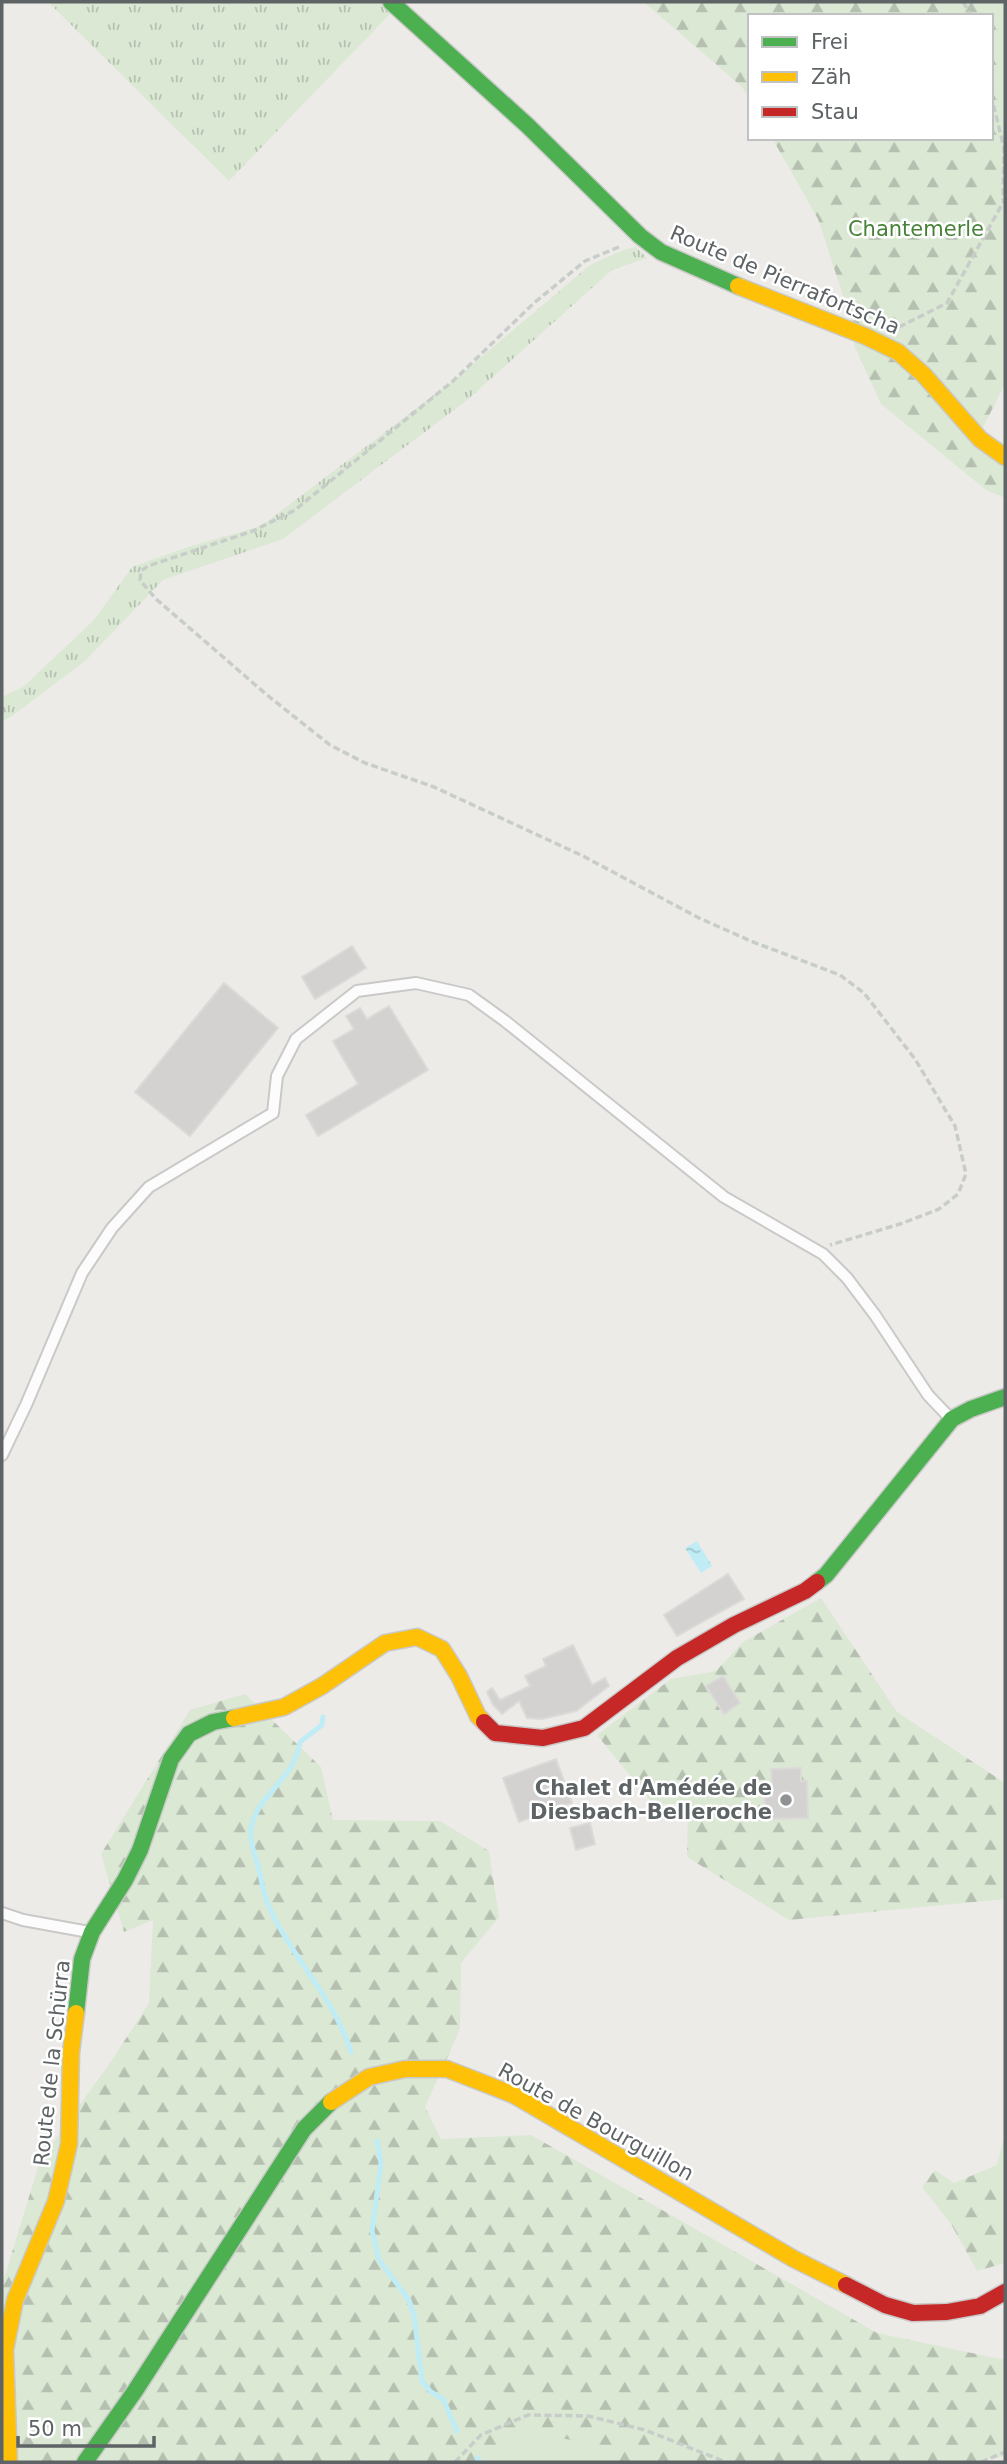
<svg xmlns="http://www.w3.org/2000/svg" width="1007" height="2464" font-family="'DejaVu Sans',sans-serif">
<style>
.grass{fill:url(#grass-tufts)}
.forest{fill:url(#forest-firs)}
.park{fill:#dbe8d4}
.water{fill:url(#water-ripples)}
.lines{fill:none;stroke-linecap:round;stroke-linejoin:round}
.stream{stroke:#bfecf5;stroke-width:5}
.building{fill:#d4d2d1;stroke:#dcdad8;stroke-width:2}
.lane-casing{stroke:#cac9c8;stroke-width:14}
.fast-casing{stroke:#c9c9c8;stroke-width:19}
.slow-casing{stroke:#c9c9c8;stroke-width:19}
.jam-casing{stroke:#c9c9c8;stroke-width:19}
.path{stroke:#c8cdca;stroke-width:3.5;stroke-dasharray:7 3.5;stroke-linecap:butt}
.lane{stroke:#fcfcfc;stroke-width:10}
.fast{stroke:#4caf50;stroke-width:16}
.slow{stroke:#ffc107;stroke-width:16}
.jam{stroke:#c62828;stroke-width:16}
.poi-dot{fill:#909394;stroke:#fff;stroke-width:2.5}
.labels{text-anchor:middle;stroke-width:5;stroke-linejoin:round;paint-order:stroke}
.park-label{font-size:21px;fill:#488239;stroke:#fff}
.street-label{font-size:21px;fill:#5e6366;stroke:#fff}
.poi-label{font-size:21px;font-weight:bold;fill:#5e6366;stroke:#fff;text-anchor:end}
</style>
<defs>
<pattern id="grass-tufts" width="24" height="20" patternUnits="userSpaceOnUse" patternTransform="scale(1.75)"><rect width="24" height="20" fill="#dbe8d4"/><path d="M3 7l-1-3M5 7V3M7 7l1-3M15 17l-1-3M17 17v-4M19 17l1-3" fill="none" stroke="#b5c0b0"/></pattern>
<pattern id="forest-firs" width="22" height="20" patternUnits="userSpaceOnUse" patternTransform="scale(1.75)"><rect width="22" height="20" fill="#dbe8d4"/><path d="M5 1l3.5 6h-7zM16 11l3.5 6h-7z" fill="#b5c0b0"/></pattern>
<pattern id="water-ripples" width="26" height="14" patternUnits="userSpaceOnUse" patternTransform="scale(1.75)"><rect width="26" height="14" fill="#bfecf5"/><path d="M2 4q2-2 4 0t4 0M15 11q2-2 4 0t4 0" fill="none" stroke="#9ec3ca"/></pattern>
</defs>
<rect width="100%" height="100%" fill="#edebe8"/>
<!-- grass -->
<path class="grass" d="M48,2H380L391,13L229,181Z
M636,247L647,258L612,270L466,401L283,539L163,580L85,661L12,716L2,721V697L23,687L94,620L132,567L188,547L261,526L459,376L590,265L623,250Z"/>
<!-- forest -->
<path class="forest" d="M644,2H1005V384L975,443L1005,465V498L986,490L881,404L854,345L853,326L818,219L772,138H991V16H750V100L742,87Z
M821,1598L897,1712L1005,1783V1899L789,1920L687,1857L688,1803L654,1805L597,1735L671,1679L716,1671L743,1642Z
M245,1694L321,1767L333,1820L440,1821L489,1851L499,1917L461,1963L460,2029L425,2107L441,2139L531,2135L877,2333L1005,2360V2456L975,2462H2V2285L40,2161L112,2060L149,2003L153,1920L124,1932L101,1854L190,1710Z
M1005,2134V2263L977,2271L951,2224L922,2187L935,2170L954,2183L997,2165Z"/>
<!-- park -->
<path class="park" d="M532,2433L594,2444L617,2462H480L489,2454Z"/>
<!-- water -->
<path class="water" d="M697,1541L712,1566L701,1573L685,1548Z"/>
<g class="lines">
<!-- stream -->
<path class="stream" d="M323,1717L322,1725L300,1742C296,1778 256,1795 251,1829C249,1841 255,1855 258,1866C261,1878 263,1891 267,1902C289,1955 334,1997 351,2052
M377,2141L381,2163L372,2231L379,2260L409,2300L414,2315L422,2381L431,2392L443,2399L457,2431
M477,2458L480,2462"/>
</g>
<!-- building -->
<path class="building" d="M352,946L366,968L315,999L302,977Z
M224,983L278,1028L190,1136L135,1092Z
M389,1006L428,1070L318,1136L306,1115L358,1084L333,1041L354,1029L346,1016L360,1008L367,1019Z
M728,1574L744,1599L677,1636L664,1615Z
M573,1645L592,1685L605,1678L609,1686L576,1711L542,1719L527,1718L519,1701L502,1714L493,1705L487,1692L492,1688L500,1700L530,1686L525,1676L546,1666L543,1659Z
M723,1676L740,1703L724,1714L706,1686Z
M556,1759L572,1803L519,1822L503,1778Z
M801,1768V1781H807L808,1818L765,1819L764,1783H772L771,1769Z
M590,1823L595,1844L576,1850L570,1828Z"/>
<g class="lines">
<!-- lane casing -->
<g class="lane-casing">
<path id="lane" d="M2,1455L26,1405L82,1273L112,1228L149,1187L273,1113L277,1076L296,1039L357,991L416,983L469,995L505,1021L724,1197L823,1254L847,1278L875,1315L928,1395L949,1417
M2,1913L23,1920L89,1932"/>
</g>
<!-- fast casing -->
<g class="fast-casing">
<path id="fast" d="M391,2L528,126L640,236L661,252L738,286
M817,1582L826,1575L952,1419L971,1409L1005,1397
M76,2013L82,1959L92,1932L125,1880L140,1850L171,1759L189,1734L213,1722L234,1718
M85,2462L135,2391L304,2129L331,2102"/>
</g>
<!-- slow casing -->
<g class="slow-casing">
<path id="slow" d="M738,286L865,336L898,352L924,375L980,439L1005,457
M234,1718L284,1707L322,1686L385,1643L417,1637L442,1649L459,1676L478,1716L484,1722
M331,2102L369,2077L405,2069H447L514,2095L794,2259L846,2285
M9,2462L5,2350L15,2300L56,2201L69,2144L71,2052L76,2013"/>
</g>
<!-- jam casing -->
<g class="jam-casing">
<path id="jam" d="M484,1722L495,1733L543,1738L584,1728L677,1658L734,1625L805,1591L817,1582
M846,2285L885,2305L913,2313L947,2312L980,2306L1005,2292"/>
</g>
<!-- path -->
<path class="path" d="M963,2L972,16
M991,95L1004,148L1003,200
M619,247L585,261L534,303L453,381L295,510L253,531L148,566L141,571L140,580L156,599L267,695L330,745L365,763L434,787L583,856L699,918L753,942L840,975L864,993L915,1059L955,1126L966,1174L958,1194L939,1209L900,1224L830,1245
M899,327L947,303L1005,199
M455,2462L481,2435L528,2415L588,2416L645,2430L726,2462
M981,2462L1005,2452"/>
<!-- lane -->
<use href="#lane" class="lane"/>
<!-- fast -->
<use href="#fast" class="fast"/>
<!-- slow -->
<use href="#slow" class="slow"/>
<!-- jam -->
<use href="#jam" class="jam"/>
</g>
<!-- markers -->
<circle class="poi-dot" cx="786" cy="1800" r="7"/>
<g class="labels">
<!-- park labels -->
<g class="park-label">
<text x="916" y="236">Chantemerle</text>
</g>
<!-- street labels -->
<g class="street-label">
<text transform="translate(785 280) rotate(23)" y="7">Route de Pierrafortscha</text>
<text transform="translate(52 2063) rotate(-84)" y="7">Route de la Schürra</text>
<text transform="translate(596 2122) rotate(29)" y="7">Route de Bourguillon</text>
</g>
<!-- poi labels -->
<g class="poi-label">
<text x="772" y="1795">Chalet d'Amédée de<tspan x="772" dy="24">Diesbach-Belleroche</tspan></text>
</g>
</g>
<!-- border -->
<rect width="1007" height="2464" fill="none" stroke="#5e6366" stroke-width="7"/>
<!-- legend -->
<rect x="748" y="14" width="245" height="126" fill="#ffffff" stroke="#bfc1c2" stroke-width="2"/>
<rect x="762" y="37" width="35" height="10" fill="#4caf50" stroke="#bfc1c2" stroke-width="2"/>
<text x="811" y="49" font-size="21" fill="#5e6366">Frei</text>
<rect x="762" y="72" width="35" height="10" fill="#ffc107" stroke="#bfc1c2" stroke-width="2"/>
<text x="811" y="84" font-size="21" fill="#5e6366">Zäh</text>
<rect x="762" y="107" width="35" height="10" fill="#c62828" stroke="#bfc1c2" stroke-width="2"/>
<text x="811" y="119" font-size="21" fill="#5e6366">Stau</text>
<!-- scale -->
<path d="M18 2436v10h136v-10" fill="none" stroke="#5e6366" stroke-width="3.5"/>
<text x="28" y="2436" font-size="21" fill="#5e6366" stroke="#ffffff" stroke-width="5" paint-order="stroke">50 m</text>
</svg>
